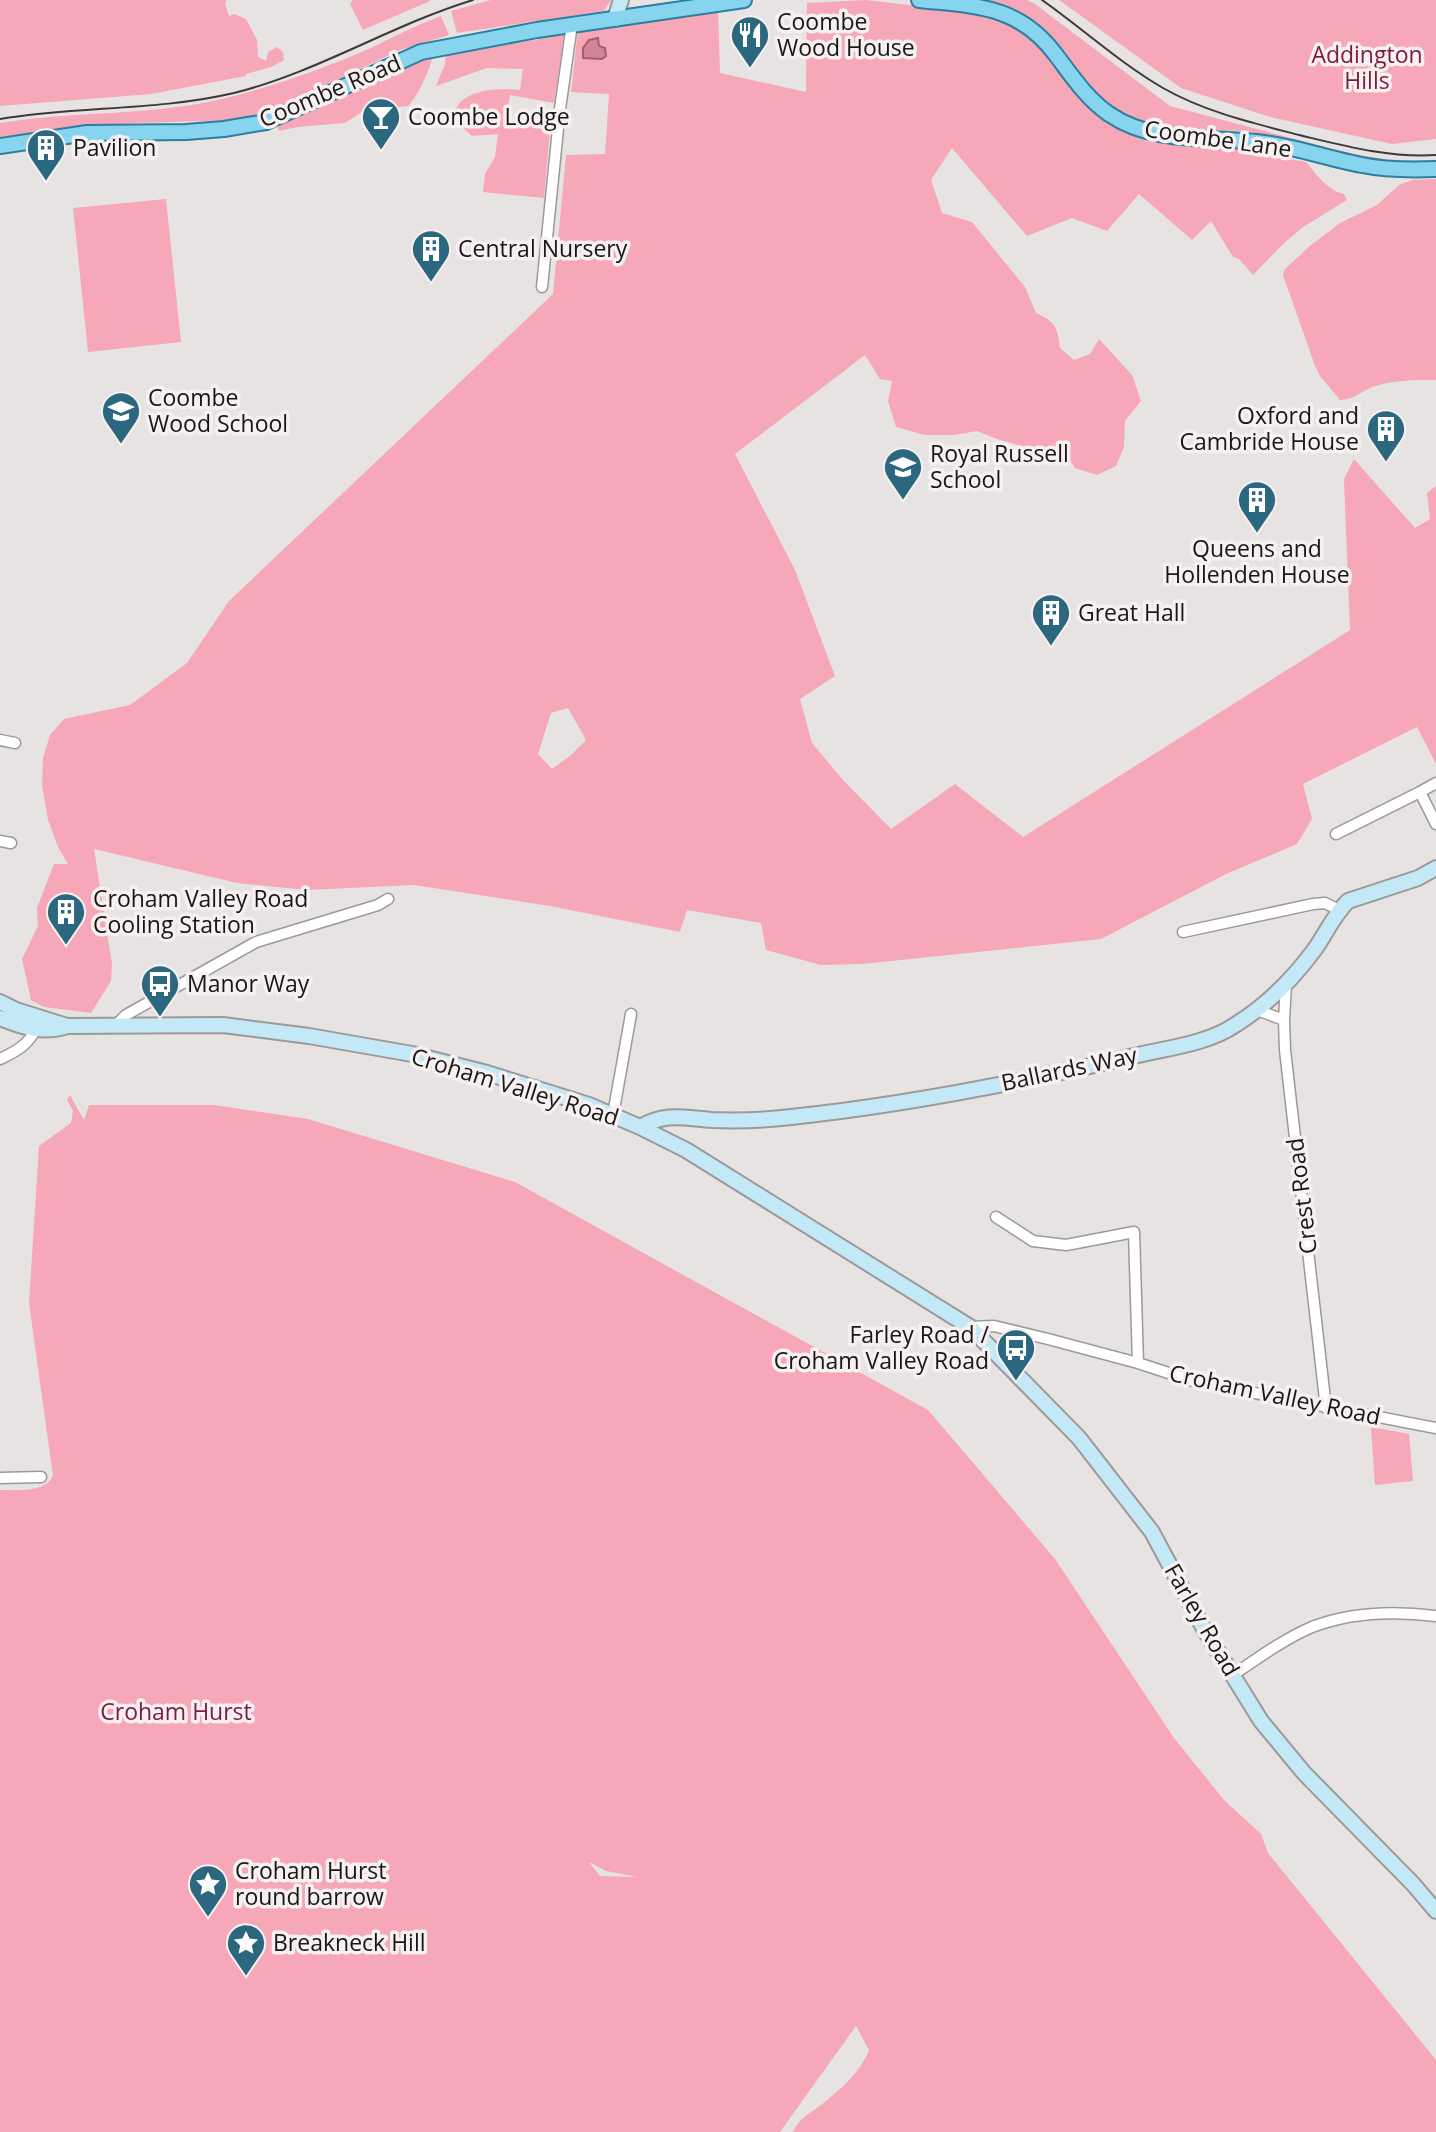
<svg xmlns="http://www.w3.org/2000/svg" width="1436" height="2132" font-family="'Open Sans',sans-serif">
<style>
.green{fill:#f6a7b8;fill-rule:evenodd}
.water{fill:#d48396;stroke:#9c6270;stroke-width:2}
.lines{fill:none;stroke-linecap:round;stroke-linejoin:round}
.street-casing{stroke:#9d9899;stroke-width:13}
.secondary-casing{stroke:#9d9899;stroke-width:18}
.primary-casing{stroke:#2c7f9d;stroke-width:18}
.street{stroke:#fff;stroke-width:10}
.secondary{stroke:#c3e9f7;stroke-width:14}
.primary{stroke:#87d4ef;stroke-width:14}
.tram{stroke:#3b393a;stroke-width:2}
.labels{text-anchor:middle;stroke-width:7;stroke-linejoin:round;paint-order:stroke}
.poi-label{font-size:23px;fill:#181617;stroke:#f6f0f1;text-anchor:start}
.park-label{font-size:23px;fill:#7c1c3d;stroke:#f6f0f1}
.street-label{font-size:23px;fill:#181617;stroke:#f6f0f1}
</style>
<rect width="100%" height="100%" fill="#e8e3e3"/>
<!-- green -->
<path class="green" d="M0,0H227L225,3L229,16L234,14L246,19L257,40L258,57L266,61L268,52L277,47L283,52L284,60L271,67L246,74V76L151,94L0,106Z
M353,0H429L430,1L363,30L350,4Z
M491,0H611L604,11L457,33L451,11Z
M866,0L977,13L1010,22L1035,38L1069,86L1090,108L1114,126L1148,142L1252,149L1251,155L1262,154L1306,162C1317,175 1327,190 1344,194L1347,200L1303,227L1283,244L1253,275L1239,259L1233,257L1211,221L1192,240L1139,194L1107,231L1072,218L1027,236L952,148L931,180L942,213L972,222L1025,287L1036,313C1055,321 1058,328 1060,348L1074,360L1090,354L1099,339L1132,375L1141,401L1125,421L1124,447L1116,466L1097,475L1075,468L1064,450L1049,454L997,439L977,431L954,435H925L896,427L888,401L892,381L880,379L865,355L735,454L795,570L835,676L800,699L812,743L843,780L891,829L955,784L1023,837L1350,630L1344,479L1354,459L1415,528L1430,519L1427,493L1436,486V764L1417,727L1303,784L1312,819L1297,844L1226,874L1101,939L862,964L821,965L766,950L761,923L687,910L680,932L550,906L414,885L307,890L237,883L94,849L112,964L111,981L91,1013L44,1007L31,1000L22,959L38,926L37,908L54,864H68L58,847L48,820L42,786L43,758L50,735L64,719L130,705L187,663L229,601L553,294L566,155L605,154L609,94L571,92L578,30L718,9L720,73L806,92L807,3ZM568,708L586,740L571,755L552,769L538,754L551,713Z
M984,0H1027L1035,4L1170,106L1344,152L1389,160V163L1339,155L1302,143L1247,131L1164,129L1143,125L1111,107L1090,88L1022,13Z
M1059,0H1436V139L1392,144L1270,117L1181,88Z
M441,16L449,35L400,50L277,108L238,120L133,123L0,137V123C73,111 150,116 222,99C273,87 325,68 373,47C395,36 417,25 441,16Z
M564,35L554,103L510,95L506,121L550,129L544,198L483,192L485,174L495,157L498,134L472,136L459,124L454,113C462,88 499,88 520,90L523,69L487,68L436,86L445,64L446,55Z
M433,54C431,68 418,96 408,106L363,111L345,123L298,127L279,131L277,124Z
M1436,179V380C1416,380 1395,380 1375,386C1363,390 1353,400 1340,400L1320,376L1315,366L1283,275L1284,270L1311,245L1340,223L1377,205L1399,185L1412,180Z
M166,199L181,342L88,352L73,208Z
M70,1095L84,1120L89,1105H213L308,1119L515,1182L928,1410L1055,1559L1174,1738L1224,1800L1261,1834L1268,1853L1436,2060V2132H793C798,2119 810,2113 821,2105C840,2090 860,2073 869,2050L856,2026L780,2132H0V1490C16,1490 45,1493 53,1476L29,1303L39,1146L71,1123L73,1111L67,1100ZM589,1862L606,1871L637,1877L600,1876Z
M1371,1427L1409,1434L1413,1481L1375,1485Z"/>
<!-- water -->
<path class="water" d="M598,38L599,46L605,48L606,56L602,59L583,58V48L589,40Z"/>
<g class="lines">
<!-- street casing -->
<g class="street-casing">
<path id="street" d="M542,287L560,109L572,24
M0,740L15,743
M1436,783L1420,792L1436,824
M1336,834L1420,792
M0,841L11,843
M1183,932L1313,904L1325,903L1339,910
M1286,984L1284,1020L1285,1050L1326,1408
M1257,1010L1284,1020
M115,1026L126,1015L256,942L378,905L388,899
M0,1059C17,1051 30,1044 37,1026
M613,1115L631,1014
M996,1217L1033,1241L1066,1245L1134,1232L1138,1363
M970,1327L994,1326L1048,1339L1138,1363L1193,1381L1436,1428
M998,1353L1010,1340L1027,1336
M0,1478L41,1477
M1233,1675C1258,1658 1284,1639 1312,1627C1351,1612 1396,1611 1436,1616"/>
</g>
<!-- secondary casing -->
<g class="secondary-casing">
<path id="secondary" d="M615,19L621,0
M0,1002L16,1010L67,1026
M0,1018C22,1027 43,1034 67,1026L223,1025L309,1036L412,1054L487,1073L589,1105L640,1127L686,1150L970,1327L1079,1438L1152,1532L1204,1629L1261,1721L1304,1773L1413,1884L1436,1911
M640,1127C667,1112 683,1118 712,1120C738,1121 765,1120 791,1117C906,1105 1022,1082 1134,1056C1167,1048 1207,1044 1235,1025C1267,1005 1293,979 1315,949C1326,933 1334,915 1348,901L1418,878L1436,868"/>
</g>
<!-- primary casing -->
<g class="primary-casing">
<path id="primary" d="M919,0C976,6 1019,5 1056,55C1072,76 1087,99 1109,114C1154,145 1212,136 1264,143C1297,147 1329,159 1362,165C1386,170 1411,170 1436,169
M0,146L87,133L186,132L224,129L266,122L421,52L537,30L744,0"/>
</g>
<!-- street -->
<use href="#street" class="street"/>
<!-- secondary -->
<use href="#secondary" class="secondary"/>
<!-- primary -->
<use href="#primary" class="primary"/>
<!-- tram -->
<path class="tram" d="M1042,0C1083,29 1120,63 1163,88C1205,112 1253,123 1299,135C1345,146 1389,158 1436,155
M0,119C78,106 157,111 234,93C318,72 391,25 473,0"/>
</g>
<!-- icons -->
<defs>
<g id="restaurant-pin" transform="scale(2.0125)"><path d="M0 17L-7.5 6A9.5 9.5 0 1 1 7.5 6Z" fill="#2b687f" stroke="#f6f0f1"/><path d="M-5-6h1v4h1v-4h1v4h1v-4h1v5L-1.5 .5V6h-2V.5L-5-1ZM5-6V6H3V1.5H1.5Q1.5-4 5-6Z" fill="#fff"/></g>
<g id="bar-pin" transform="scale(2.0125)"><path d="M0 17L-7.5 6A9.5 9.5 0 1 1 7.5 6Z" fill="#2b687f" stroke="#f6f0f1"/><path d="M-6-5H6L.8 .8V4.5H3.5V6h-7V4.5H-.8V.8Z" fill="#fff"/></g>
<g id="building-pin" transform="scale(2.0125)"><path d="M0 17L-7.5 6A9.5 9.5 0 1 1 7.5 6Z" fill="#2b687f" stroke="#f6f0f1"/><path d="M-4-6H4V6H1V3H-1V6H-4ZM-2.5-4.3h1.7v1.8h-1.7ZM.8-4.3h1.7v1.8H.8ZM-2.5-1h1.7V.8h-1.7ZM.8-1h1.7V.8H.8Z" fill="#fff"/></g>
<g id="school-pin" transform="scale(2.0125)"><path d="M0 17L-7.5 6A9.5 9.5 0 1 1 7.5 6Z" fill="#2b687f" stroke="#f6f0f1"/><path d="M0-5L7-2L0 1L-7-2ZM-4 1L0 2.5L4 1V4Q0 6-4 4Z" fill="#fff"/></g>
<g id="bus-pin" transform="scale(2.0125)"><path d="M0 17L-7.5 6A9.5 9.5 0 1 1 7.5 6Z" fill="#2b687f" stroke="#f6f0f1"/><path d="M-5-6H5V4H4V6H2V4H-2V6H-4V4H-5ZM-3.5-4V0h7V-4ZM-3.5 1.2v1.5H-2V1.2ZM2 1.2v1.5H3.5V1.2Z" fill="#fff"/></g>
<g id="sight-pin" transform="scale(2.0125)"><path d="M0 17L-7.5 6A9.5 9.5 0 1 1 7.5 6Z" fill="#2b687f" stroke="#f6f0f1"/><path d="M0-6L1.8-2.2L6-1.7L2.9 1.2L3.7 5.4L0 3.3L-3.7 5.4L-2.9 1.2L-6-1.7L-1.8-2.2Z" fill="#fff"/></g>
</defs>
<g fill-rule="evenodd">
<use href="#restaurant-pin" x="750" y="35"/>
<use href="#bar-pin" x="381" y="117"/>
<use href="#building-pin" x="46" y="148"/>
<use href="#building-pin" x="431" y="249"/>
<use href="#school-pin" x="121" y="411"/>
<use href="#building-pin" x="1386" y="429"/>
<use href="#school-pin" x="903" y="467"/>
<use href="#building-pin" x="1257" y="500"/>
<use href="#building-pin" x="1051" y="613"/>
<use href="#building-pin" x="66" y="912"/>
<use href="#bus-pin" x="160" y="984"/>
<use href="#bus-pin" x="1016" y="1348"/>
<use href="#sight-pin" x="208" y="1884"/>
<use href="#sight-pin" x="246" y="1943"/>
</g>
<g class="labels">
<!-- poi labels -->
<g class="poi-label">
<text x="777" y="30">Coombe<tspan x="777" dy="26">Wood House</tspan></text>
<text x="408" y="125">Coombe Lodge</text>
<text x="73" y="156">Pavilion</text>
<text x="458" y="257">Central Nursery</text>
<text x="148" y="406">Coombe<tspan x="148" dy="26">Wood School</tspan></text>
<text x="1359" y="424" text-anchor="end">Oxford and<tspan x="1359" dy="26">Cambride House</tspan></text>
<text x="930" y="462">Royal Russell<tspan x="930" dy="26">School</tspan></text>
<text x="1257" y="557" text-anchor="middle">Queens and<tspan x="1257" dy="26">Hollenden House</tspan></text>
<text x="1078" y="621">Great Hall</text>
<text x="93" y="907">Croham Valley Road<tspan x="93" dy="26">Cooling Station</tspan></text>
<text x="187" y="992">Manor Way</text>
<text x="989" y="1343" text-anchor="end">Farley Road /<tspan x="989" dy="26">Croham Valley Road</tspan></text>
<text x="235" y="1879">Croham Hurst<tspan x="235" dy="26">round barrow</tspan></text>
<text x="273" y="1951">Breakneck Hill</text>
</g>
<!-- park labels -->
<g class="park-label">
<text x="1367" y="63">Addington<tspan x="1367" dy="26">Hills</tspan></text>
<text x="176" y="1720">Croham Hurst</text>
</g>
<!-- street labels -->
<g class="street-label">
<text transform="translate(330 91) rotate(-23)" y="8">Coombe Road</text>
<text transform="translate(1218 139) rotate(8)" y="8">Coombe Lane</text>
<text transform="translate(1069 1069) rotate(-12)" y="8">Ballards Way</text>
<text transform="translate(515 1087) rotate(17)" y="8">Croham Valley Road</text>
<text transform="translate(1302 1196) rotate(-97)" y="8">Crest Road</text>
<text transform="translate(1275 1395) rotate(12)" y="8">Croham Valley Road</text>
<text transform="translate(1202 1620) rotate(60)" y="8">Farley Road</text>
</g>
</g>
</svg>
